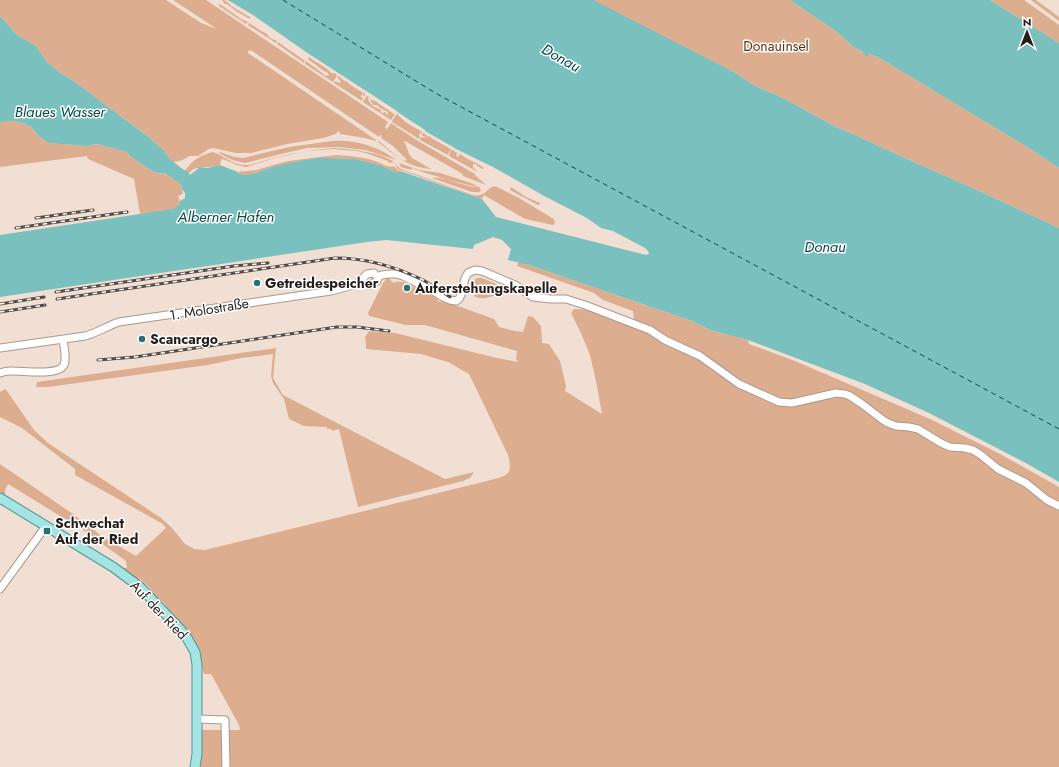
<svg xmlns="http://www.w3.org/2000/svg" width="1059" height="767" font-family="Jost,sans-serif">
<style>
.green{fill:#ddad90;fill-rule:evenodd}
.water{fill:#79c0be}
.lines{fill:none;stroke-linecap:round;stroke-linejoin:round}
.ferry{stroke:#084b4a;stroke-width:1;stroke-dasharray:5 4;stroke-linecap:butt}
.minor-casing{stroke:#aa988d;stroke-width:9}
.major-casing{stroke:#509491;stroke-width:11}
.minor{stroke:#fff;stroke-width:7}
.major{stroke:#a4e5e3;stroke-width:9}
.rail-casing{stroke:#554b45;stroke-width:3}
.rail{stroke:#fff;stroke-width:1.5;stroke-dasharray:4.5;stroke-linecap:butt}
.poi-dot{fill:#277270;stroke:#fff;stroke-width:1.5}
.labels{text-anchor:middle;stroke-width:3;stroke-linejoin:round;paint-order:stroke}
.park-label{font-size:14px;fill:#5e300d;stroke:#fff}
.poi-label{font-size:14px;font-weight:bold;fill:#241d19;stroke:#fff;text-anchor:start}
.street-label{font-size:14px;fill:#241d19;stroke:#fff}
.water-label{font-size:15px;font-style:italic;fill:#084b4a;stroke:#fff}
</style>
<rect width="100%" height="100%" fill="#f2dfd3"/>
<!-- green -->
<path class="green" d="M0,0H166L201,23L217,29L173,0H206L388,122L385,127L387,129L391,123L418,141L475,174V175L486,185L463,176V175L461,173L405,141L404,143L406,145L409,154L412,158L431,169C407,167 396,156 378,142L379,141L399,158L405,161L407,160L393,146L381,138L382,136L380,135L379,137L252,51L249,50L248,53L376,140V141L365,138L340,134V133L338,131L336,134L323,138L287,144L251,153H236L213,148L209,149L198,156H189C186,159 178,162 173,162C165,154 159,145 150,138C124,118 98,100 72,80L59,72L46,61L36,46L17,35L0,16Z
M222,0H224L230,4V5L246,15L250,17V19L236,11L227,4H225Z
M589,0H790L837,32L848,42L853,47L865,54H870L878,57L1032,150L1059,168V228L986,194L898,155L853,134L836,127L783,98L753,85L736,73L686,48L675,46Z
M990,0H1024L1059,25V43Z
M1031,0H1036L1059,17V21Z
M220,4L241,19L248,22L246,24L219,6V5Z
M249,23L263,32L266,33L270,38L277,41L276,43L248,25Z
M278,42L305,61L304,63L277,44Z
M309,57C316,63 326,66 331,73H334L336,74L337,76L333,82L305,64L306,61L326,76L329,75L328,73L324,71L309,60L308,59Z
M339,76L343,80L349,83V84L365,94V97L362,94L361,97L363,98L362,101L334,83L335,81L340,83L341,82L339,79L337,78Z
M367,96L369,97L368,100C370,102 370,104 373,106C376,108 379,108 382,111H380L382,113L385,112L387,115L388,114V112L380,108L377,105H373L370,99L375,101L394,114V115L391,120L363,102L366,97Z
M397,114C404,122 412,126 422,132V134L420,133L419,134V136L420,137L419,139L392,122L393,119L395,118L394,117Z
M14,121L23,123L31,127L39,136L48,143L88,146L97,144L127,152L131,157L154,172L168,175L178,181L182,185L181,188L183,193L181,195L178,196C180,200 181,204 177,208C171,211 148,213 140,214L134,179L88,159L87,156L0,167V122Z
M423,133H424L428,137L430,136L431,138L451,149L448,155L420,140L421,137L426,138L424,136H422Z
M332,141C356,139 378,147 397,160L365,150L338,147L307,148L281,154L245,163L232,160L219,153L220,152L234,157L243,158L289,147Z
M334,148C351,149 380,152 394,162L389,163L388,161L366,153L356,151L333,149L307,151L275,158L246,167L237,165L223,159L221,160L220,165C216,166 211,167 207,167C199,168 194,167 189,173L185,171C191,161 202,154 213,152C228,157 231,166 250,165C278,156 305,150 334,148Z
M451,150H453L458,154H456L457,156H456L457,157L459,156L460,154C468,160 476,162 484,168L482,169L475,164H473V168L478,171H476L449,156Z
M336,155C351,156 366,157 380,163C385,165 389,168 394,166L398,170L403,172H396L379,165L355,159L327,158H316L269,168L251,174L245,175L237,173L238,172L256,170L288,161Z
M394,162C397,165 398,167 401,169L473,195C488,198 487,184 497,187L519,198L552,218L554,219L555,223L553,225L525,219L484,195L482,199L398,169Z
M399,163L419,170L440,173L471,183L479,187C466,185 455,181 442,178C431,174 423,173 412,168L411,170L401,167Z
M432,178C447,176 464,188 479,187L481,190L479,192H472Z
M511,187L526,197L540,203L539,205H538L510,190Z
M518,262L529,265L692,321L710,330L748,340L749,344L795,361L930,419L1002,455L1059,487V767H201L202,730H240L239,725L211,674H204L198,653L170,613L166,606L162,601L158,602L153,596L150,590L151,589L140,579L133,577L0,496V464L73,514L103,537L136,556L166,528L163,524L75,475V469L22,428L0,417V392L5,389L7,391L34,430L48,443L161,518L172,528L185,544L194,549L205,550L487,481C505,476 514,477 508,455L469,374L448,362L421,354L366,349V344L365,337L369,331L395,333L497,358L518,362L516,359L517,351L425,325H406L369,316L368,313L383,283L388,277L393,283C403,278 415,288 424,292L428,290L437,296L438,301L455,305L494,319L499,327L515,331L523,332L528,316L533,317L541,326L542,343L549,344L560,361L566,386L565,391L602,414L597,386L590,355L580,331L571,313L574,309L592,310L674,341L634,321L633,311L603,300L594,293L517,266ZM8,484L83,530L126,561L127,568H124L5,495V490Z
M477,278H482L508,289C497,294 485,302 474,296L473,281Z
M276,348L273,378L283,395L445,479L474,472L470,478L463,481L358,507L339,429L332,431L331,429H327V427L304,426L289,419L284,399L273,383L271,376L273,354L241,358L208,365L48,387H36L37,382Z"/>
<!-- water -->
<path class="water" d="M228,0H593L736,73L753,85L783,98L836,127L853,134L898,155L986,194L1059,228V482L1024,462L929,413L865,384L748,340L710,330L692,321L529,265L508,260L511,249L502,240L493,237L474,245L473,249L386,240L367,242L0,297V235L173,209L179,205L180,201L185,198V193L181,188L182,185L171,177L166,174L154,172L131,157L127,152L97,144L88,146L48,143L39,136L31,127L23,123L14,121L0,122V16L17,35L36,46L46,61L59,72L72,80L150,138L163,150L169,158L181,168L188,172L190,175L199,168V167L207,168L220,165L238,172L237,173L245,175L255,173L269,168L285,164L316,158H327L355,159L379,165L396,172H403L482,199L496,217L646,255L649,254L648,251L645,248L613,231L601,228L587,218L546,197L493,167L456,149L453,147L425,131V130L399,113L397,111L309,54L253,15Z
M790,0H990L1059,43V168L1032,150L878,57L870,54L867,56L861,51L853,47L848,42L837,32Z"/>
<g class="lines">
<!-- ferry -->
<path class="ferry" d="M283,0L437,94L1059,429"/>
<!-- minor casing -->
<g class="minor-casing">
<path id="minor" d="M378,277L382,275L389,274H396L403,276L430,289L443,297L450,300L456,301L459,299L461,295L465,278L468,273L475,270L482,271L515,285L533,297L550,299H566L585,305L650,330L665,340L700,356L739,384L779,402L792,403L836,393L845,394L850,396L862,404L883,420L888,423L896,426L909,427L918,429L941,443L950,447L965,448L973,450L981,455L998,469L1026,483L1047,500L1059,506
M0,348L85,336C97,333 107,326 119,322L331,291L357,284L370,285L377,281L378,277L374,273L367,274L357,284
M0,373C3,372 6,371 9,371C21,370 58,377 64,365C67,358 64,347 63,340
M0,589L46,526
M197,719L225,720L226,767"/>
</g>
<!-- major casing -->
<g class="major-casing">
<path id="major" d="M0,498L113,567L140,587L180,629L187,638L195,652L197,665V754L195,767"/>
</g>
<!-- minor -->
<use href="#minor" class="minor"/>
<!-- major -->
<use href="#major" class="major"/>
<!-- rail casing -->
<g class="rail-casing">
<path id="rail" d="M36,218L93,210
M16,228L127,212
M56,292L234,266L268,263
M57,299L335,258C367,258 394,266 423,280C432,285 441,291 450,297
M0,304L44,297
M0,312L45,305
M98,360L135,357L337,327H357L389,331"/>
</g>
<!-- rail -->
<use href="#rail" class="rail"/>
</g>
<!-- markers -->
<g class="poi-dot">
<circle cx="257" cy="283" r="4"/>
<circle cx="407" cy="288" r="4"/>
<circle cx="142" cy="339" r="4"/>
<rect x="43" y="527" width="8" height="8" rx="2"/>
</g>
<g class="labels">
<!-- park labels -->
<g class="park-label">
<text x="776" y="51">Donauinsel</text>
</g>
<!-- poi labels -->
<g class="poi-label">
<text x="265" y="288">Getreidespeicher</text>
<text x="415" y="293">Auferstehungskapelle</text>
<text x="150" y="344">Scancargo</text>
<text x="55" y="528">Schwechat<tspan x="55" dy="16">Auf der Ried</tspan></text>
</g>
<!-- street labels -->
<g class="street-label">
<text transform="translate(209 309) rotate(-9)" y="5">1. Molostraße</text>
<text transform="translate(159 610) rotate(46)" y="5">Auf der Ried</text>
</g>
<!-- water labels -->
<g class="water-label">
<text transform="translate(561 58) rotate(29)" y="5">Donau</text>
<text x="60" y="117">Blaues Wasser</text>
<text x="226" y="222">Alberner Hafen</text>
<text x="825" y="252">Donau</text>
</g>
</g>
<!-- north arrow -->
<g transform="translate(1027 32)" stroke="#ffffff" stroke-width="3" paint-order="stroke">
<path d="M0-3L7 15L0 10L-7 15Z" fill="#241d19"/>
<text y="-6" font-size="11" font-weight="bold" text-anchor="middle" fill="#241d19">N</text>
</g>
</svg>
